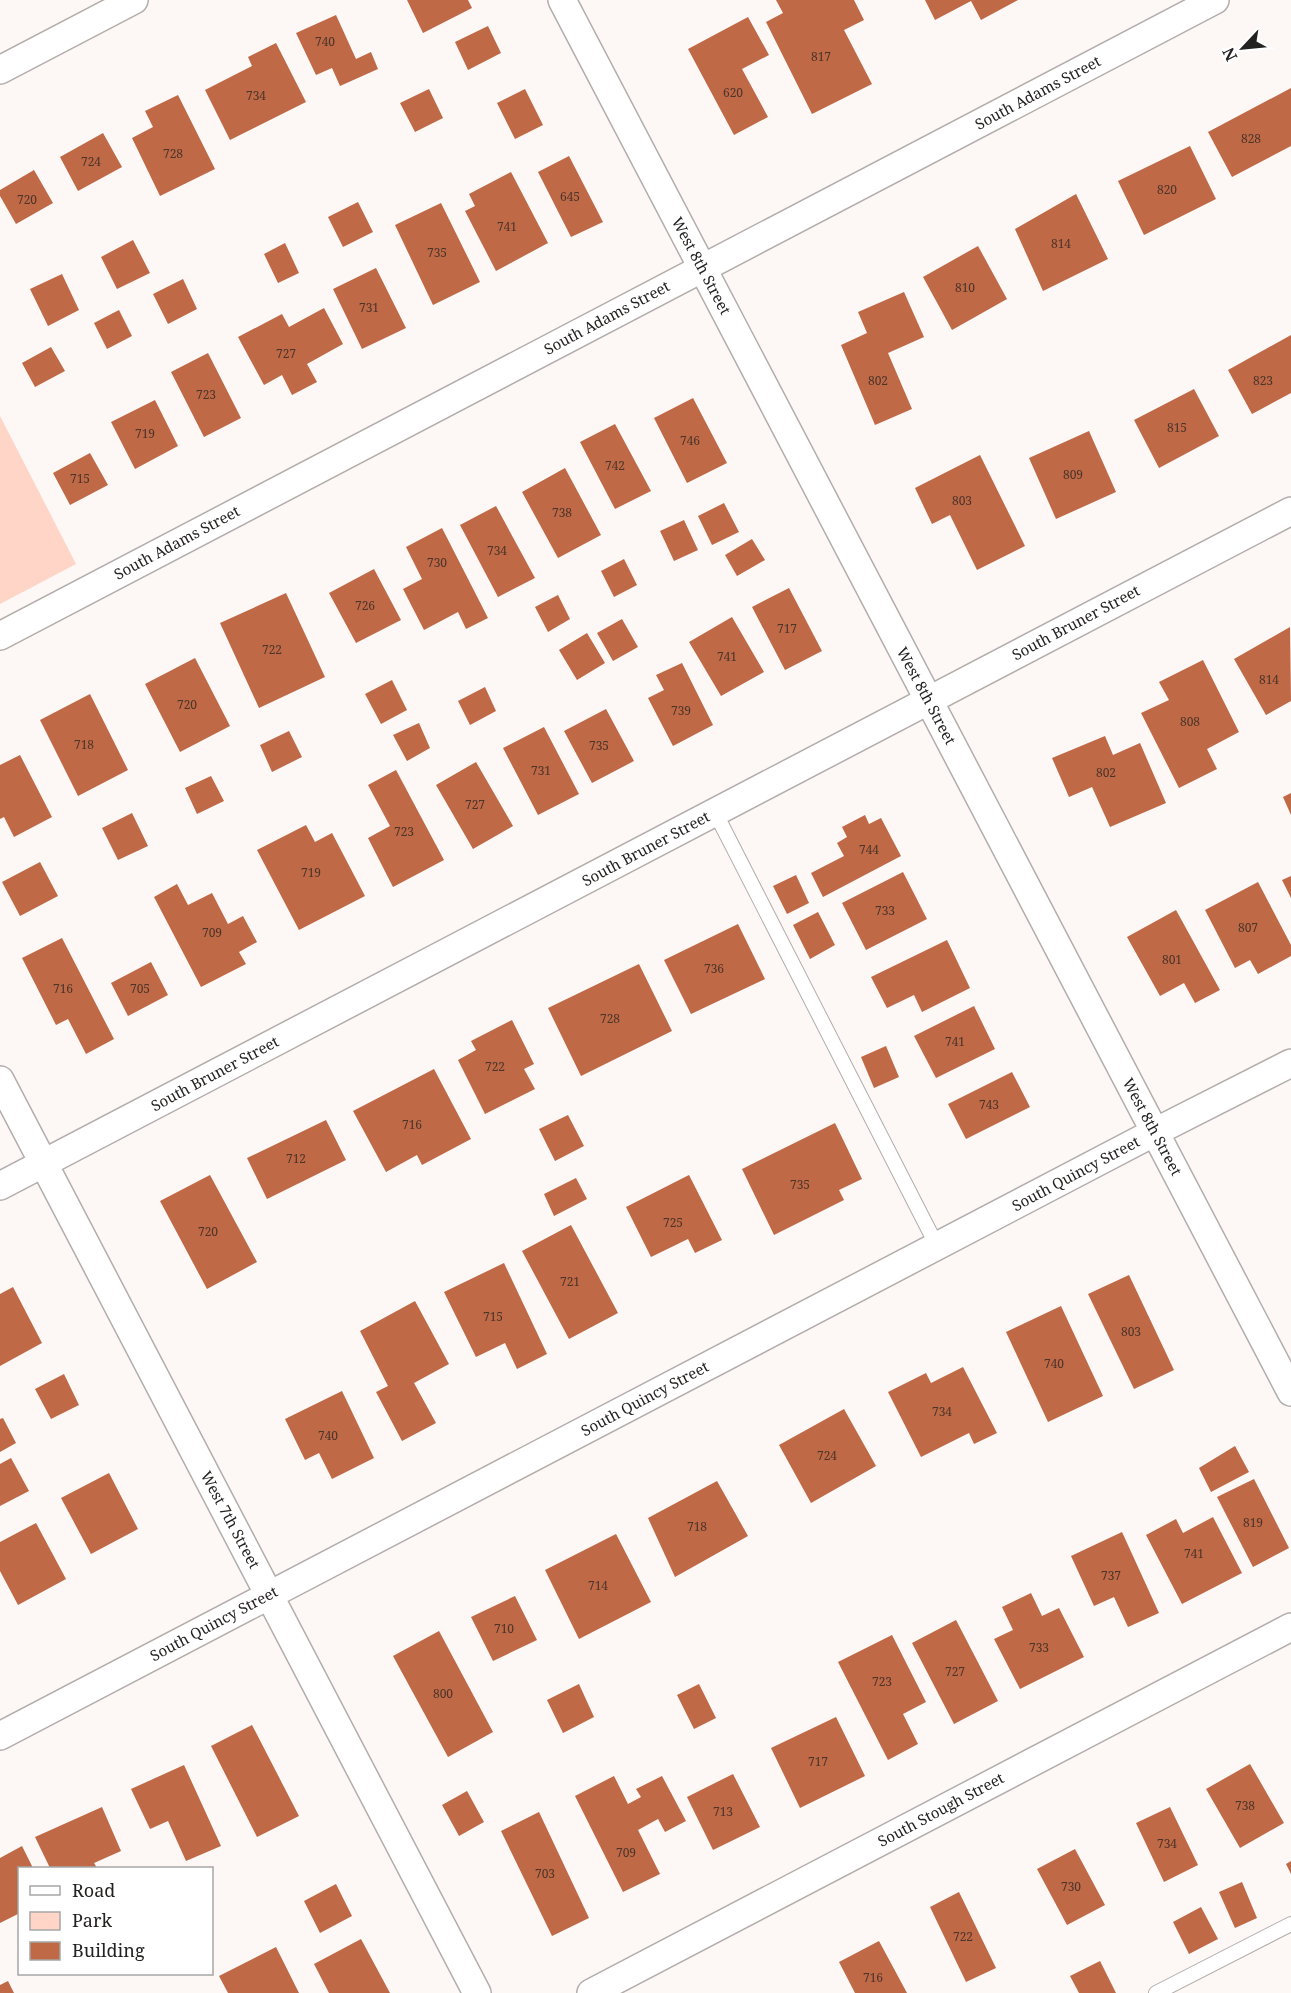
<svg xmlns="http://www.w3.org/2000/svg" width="1291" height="1993" font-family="'Noto Serif',serif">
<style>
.green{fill:#fed5c6}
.building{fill:#bf6946}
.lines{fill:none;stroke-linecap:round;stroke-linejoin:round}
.service-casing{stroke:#b3adab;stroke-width:16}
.minor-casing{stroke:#b3adab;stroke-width:30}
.service{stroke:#fff;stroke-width:14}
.minor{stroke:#fff;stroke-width:27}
.labels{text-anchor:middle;stroke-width:4.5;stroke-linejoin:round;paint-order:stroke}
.number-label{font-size:12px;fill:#4b342a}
.street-label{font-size:15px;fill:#242221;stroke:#fff}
</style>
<rect width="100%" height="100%" fill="#fdf7f5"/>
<!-- green -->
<path class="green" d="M0,416L76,564L0,604Z"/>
<!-- building -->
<path class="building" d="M407,0H468L472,8L423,33Z
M776,0H854L864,20L844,30L872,84L812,114L766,22L783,13Z
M925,0H1018L981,20L971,1L935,20Z
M336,15L356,59L371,52L378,69L340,86L332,68L316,75L296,33Z
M748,17L769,55L742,69L768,117L734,135L688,49Z
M488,26L501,53L468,70L455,42Z
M276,43L306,102L230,140L205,90L252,66L248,57Z
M1291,88V146L1232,177L1208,132Z
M429,89L443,118L415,132L400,103Z
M525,89L543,125L515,139L497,103Z
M178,95L215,169L160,196L132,138L153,127L145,111Z
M103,133L122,167L78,191L60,157Z
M1190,146L1216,199L1144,235L1118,181Z
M569,156L603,222L571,237L538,172Z
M34,170L53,203L16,224L0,196V190Z
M511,172L548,243L496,271L465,211L475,206L469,194Z
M1076,194L1108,259L1043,291L1015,229Z
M358,202L373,232L343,247L328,217Z
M441,203L480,282L433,305L395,225Z
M133,240L150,273L117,289L101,257Z
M285,243L299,273L278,283L264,254Z
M978,246L1007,299L952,330L923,277Z
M376,268L406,328L362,349L333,289Z
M62,274L79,310L48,326L30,289Z
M183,279L197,309L168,324L153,294Z
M904,292L924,337L888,353L912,409L875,425L841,345L867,333L858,312Z
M324,308L343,344L307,364L317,382L292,395L282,375L264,385L238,337L282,314L289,327Z
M119,310L132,336L107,349L94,323Z
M1291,335V393L1252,414L1228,370Z
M51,347L65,371L35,387L22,363Z
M208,353L241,418L204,437L171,372Z
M1194,389L1219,436L1159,468L1134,420Z
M693,398L727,463L687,483L654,418Z
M155,400L178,446L135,469L111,422Z
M615,424L651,491L615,509L580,442Z
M1089,431L1116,492L1056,519L1029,458Z
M90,453L108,485L70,505L53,473Z
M980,455L1025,546L977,570L950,515L932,524L915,488Z
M565,468L601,535L558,558L522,492Z
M724,503L739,532L712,545L698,516Z
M496,506L535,578L498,597L460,525Z
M684,520L698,550L674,561L660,531Z
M442,528L488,618L466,629L458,612L424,630L403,589L422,579L406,547Z
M752,539L765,560L737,576L725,555Z
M624,559L637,585L614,597L601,571Z
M374,569L401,620L356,643L329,593Z
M789,588L822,651L785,670L752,607Z
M286,593L325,677L259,708L220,623Z
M558,595L570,619L548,632L535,607Z
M732,617L764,672L721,696L689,642Z
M622,619L638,647L613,661L597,633Z
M1290,627L1291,701L1266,715L1234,659Z
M587,633L605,663L577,680L559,650Z
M195,658L230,726L180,752L145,684Z
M1203,660L1239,732L1207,749L1217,769L1179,788L1141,713L1169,700L1159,682Z
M682,663L713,725L673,746L648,698L664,690L656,675Z
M392,680L407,710L381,724L365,694Z
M485,687L496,711L470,725L458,701Z
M90,694L128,770L78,796L40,720Z
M606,709L634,761L592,783L564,731Z
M419,723L430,748L407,761L393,735Z
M544,727L579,794L538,815L503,748Z
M289,731L302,757L272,772L260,745Z
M1105,736L1113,755L1140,743L1166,803L1110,827L1092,787L1069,797L1052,758Z
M20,755L52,817L14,837L4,817L0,819V765Z
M476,762L513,826L473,849L436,785Z
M396,770L444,860L393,887L368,838L390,826L368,785Z
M211,776L224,801L197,814L185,788Z
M1291,793V815L1283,797Z
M132,813L148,846L118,860L102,828Z
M865,815L869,824L881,818L901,856L823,897L811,873L844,856L837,843L847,837L842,827Z
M306,825L315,842L332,833L365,896L299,930L257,850Z
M40,862L58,896L20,916L2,882Z
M903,872L927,919L866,950L842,903Z
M796,875L809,903L787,914L773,886Z
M1291,876V898L1282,880Z
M1258,882L1291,945V956L1258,974L1250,960L1235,968L1205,910Z
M177,884L188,905L212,893L228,924L243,916L257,942L239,952L246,964L201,987L154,897Z
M1176,910L1220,990L1195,1003L1184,983L1160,996L1127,937Z
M818,912L835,945L810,959L793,925Z
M738,924L765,979L691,1014L664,960Z
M62,938L114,1039L86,1054L68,1019L56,1025L22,958Z
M947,940L970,988L922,1012L914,995L887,1008L871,977Z
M151,962L168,995L128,1016L111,983Z
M639,964L672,1031L581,1076L548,1008Z
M974,1006L995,1049L936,1078L914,1036Z
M512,1020L534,1064L524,1069L535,1089L485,1114L458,1060L476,1050L471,1041Z
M886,1046L899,1077L874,1088L861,1057Z
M434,1069L471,1139L422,1165L417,1155L386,1172L353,1111Z
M1012,1072L1030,1107L966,1139L948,1104Z
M568,1115L584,1146L555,1161L539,1129Z
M326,1120L346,1160L267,1199L247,1158Z
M835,1123L862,1179L839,1190L844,1200L774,1235L742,1169Z
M210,1175L257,1262L207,1289L160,1201Z
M689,1175L722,1240L695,1253L688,1239L651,1257L626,1207Z
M576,1178L587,1199L554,1216L544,1194Z
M571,1225L618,1313L569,1339L522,1251Z
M504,1263L547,1354L517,1369L505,1343L476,1357L444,1292Z
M1129,1275L1174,1370L1134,1389L1088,1294Z
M13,1287L42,1343L0,1366V1294Z
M415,1301L449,1364L414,1383L436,1423L402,1441L376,1392L388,1386L360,1331Z
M1061,1306L1103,1396L1048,1422L1006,1332Z
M963,1367L997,1433L974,1444L969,1433L921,1457L888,1392L926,1373L931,1383Z
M64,1374L79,1405L51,1419L35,1389Z
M342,1391L374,1458L332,1479L319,1453L305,1460L285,1419Z
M844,1409L876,1466L811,1503L779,1445Z
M3,1418L16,1443L0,1452V1419Z
M1235,1446L1249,1472L1211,1492L1199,1468Z
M11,1458L29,1491L0,1506V1464Z
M109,1473L138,1529L91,1554L61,1498Z
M1254,1479L1289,1548L1253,1567L1217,1497Z
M717,1481L748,1536L675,1577L648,1518Z
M1213,1517L1242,1573L1182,1604L1146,1535L1176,1519L1183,1533Z
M36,1523L66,1579L18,1605L0,1571V1542Z
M1122,1532L1159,1613L1128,1627L1114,1597L1094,1606L1071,1556Z
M616,1534L651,1602L579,1639L545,1570Z
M1031,1593L1042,1616L1059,1608L1084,1657L1020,1689L994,1639L1013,1630L1002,1607Z
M515,1596L537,1640L493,1661L471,1617Z
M956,1620L998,1701L954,1724L912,1643Z
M439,1631L493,1732L448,1757L393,1656Z
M892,1635L926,1702L903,1714L918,1744L888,1760L838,1662Z
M579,1684L594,1717L563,1733L547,1700Z
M699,1684L716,1718L694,1729L677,1695Z
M836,1717L865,1776L800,1808L771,1748Z
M252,1725L299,1816L257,1837L211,1746Z
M1250,1764L1284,1823L1240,1848L1206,1789Z
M184,1765L221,1846L186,1861L168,1821L150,1829L131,1789Z
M733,1774L760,1827L713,1850L687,1797Z
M614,1776L628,1804L641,1797L636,1789L662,1776L686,1821L665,1832L658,1819L638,1830L660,1874L623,1892L575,1796Z
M467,1791L484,1822L459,1836L442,1805Z
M102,1807L121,1851L94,1863L97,1868H50L35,1837Z
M1170,1807L1198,1865L1164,1882L1136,1823Z
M539,1812L589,1918L552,1936L501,1831Z
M22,1846L33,1868H20V1913L0,1923V1858Z
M1075,1849L1105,1905L1067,1925L1037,1869Z
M1291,1861V1874L1286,1864Z
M1242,1882L1257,1918L1235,1928L1219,1892Z
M336,1884L352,1916L320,1933L304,1901Z
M959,1892L996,1968L966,1982L930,1907Z
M1201,1907L1218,1939L1189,1954L1173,1922Z
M361,1939L390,1993H329L314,1964Z
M879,1941L907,1993H855L839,1962Z
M276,1947L299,1993H228L219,1976Z
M1100,1961L1116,1993H1079L1070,1976Z
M8,1981L14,1993H0V1985Z"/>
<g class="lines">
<!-- service casing -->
<g class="service-casing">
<path id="service" d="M715,812L937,1246
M1156,1993L1291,1924"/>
</g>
<!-- minor casing -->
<g class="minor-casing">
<path id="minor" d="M562,0L1291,1392
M0,70L134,0
M0,636L1215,0
M0,1080L477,1993
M0,1186L1291,511
M0,1736L1155,1132L1291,1063
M591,1993L1291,1627"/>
</g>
<!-- service -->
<use href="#service" class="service"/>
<!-- minor -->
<use href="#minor" class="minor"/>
</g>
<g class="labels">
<!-- number labels -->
<g class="number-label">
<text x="325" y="46">740</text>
<text x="821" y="61">817</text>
<text x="733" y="97">620</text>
<text x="256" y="100">734</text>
<text x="1251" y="143">828</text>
<text x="173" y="158">728</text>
<text x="91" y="166">724</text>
<text x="1167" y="194">820</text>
<text x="570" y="201">645</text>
<text x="27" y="204">720</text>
<text x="507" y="231">741</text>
<text x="1061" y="248">814</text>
<text x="437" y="257">735</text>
<text x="965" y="292">810</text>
<text x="369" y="312">731</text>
<text x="286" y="358">727</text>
<text x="878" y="385">802</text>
<text x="1263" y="385">823</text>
<text x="206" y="399">723</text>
<text x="1177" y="432">815</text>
<text x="145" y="438">719</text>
<text x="690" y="445">746</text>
<text x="615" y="470">742</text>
<text x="1073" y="479">809</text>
<text x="80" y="483">715</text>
<text x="962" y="505">803</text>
<text x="562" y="517">738</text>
<text x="497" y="555">734</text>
<text x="437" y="567">730</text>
<text x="365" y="610">726</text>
<text x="787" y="633">717</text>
<text x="272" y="654">722</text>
<text x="727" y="661">741</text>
<text x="1269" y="684">814</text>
<text x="187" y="709">720</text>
<text x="681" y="715">739</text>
<text x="1190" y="726">808</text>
<text x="84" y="749">718</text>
<text x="599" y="750">735</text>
<text x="541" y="775">731</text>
<text x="1106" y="777">802</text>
<text x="475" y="809">727</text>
<text x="404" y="836">723</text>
<text x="869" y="854">744</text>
<text x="311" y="877">719</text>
<text x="885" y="915">733</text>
<text x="1248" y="932">807</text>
<text x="212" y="937">709</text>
<text x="1172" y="964">801</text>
<text x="714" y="973">736</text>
<text x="63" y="993">716</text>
<text x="140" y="993">705</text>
<text x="610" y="1023">728</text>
<text x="955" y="1046">741</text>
<text x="495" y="1071">722</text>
<text x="989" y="1109">743</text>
<text x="412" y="1129">716</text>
<text x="296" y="1163">712</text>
<text x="800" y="1189">735</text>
<text x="673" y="1227">725</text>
<text x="208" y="1236">720</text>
<text x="570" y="1286">721</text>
<text x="493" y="1321">715</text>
<text x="1131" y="1336">803</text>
<text x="1054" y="1368">740</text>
<text x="942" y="1416">734</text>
<text x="328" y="1440">740</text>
<text x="827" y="1460">724</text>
<text x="1253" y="1527">819</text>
<text x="697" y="1531">718</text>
<text x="1194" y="1558">741</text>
<text x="1111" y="1580">737</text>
<text x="598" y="1590">714</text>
<text x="504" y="1633">710</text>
<text x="1039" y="1652">733</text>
<text x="955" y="1676">727</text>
<text x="882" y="1686">723</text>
<text x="443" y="1698">800</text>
<text x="818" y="1766">717</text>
<text x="1245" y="1810">738</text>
<text x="723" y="1816">713</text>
<text x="1167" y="1848">734</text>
<text x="626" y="1857">709</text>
<text x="545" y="1878">703</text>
<text x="1071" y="1891">730</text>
<text x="963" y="1941">722</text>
<text x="873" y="1982">716</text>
</g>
<!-- street labels -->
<g class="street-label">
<text transform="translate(1038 93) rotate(-28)" y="5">South Adams Street</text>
<text transform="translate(701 266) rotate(62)" y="5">West 8th Street</text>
<text transform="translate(607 318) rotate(-28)" y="5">South Adams Street</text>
<text transform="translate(177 543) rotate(-28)" y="5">South Adams Street</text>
<text transform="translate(1076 623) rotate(-28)" y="5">South Bruner Street</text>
<text transform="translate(926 696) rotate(62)" y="5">West 8th Street</text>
<text transform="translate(646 849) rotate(-28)" y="5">South Bruner Street</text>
<text transform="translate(215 1074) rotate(-28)" y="5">South Bruner Street</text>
<text transform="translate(1152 1127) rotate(62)" y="5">West 8th Street</text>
<text transform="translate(1076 1174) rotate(-28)" y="5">South Quincy Street</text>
<text transform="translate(645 1399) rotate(-28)" y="5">South Quincy Street</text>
<text transform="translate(230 1520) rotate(62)" y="5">West 7th Street</text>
<text transform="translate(214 1624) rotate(-28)" y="5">South Quincy Street</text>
<text transform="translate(941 1810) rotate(-28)" y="5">South Stough Street</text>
</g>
</g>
<!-- legend -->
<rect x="18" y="1867" width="195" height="108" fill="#ffffff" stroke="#a7a7a6" stroke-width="1.5"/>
<rect x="30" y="1886" width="30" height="9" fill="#ffffff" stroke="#a7a7a6" stroke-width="1.5"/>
<text x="72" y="1897" font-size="18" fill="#242221">Road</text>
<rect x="30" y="1912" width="30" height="18" fill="#fed5c6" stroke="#a7a7a6" stroke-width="1.5"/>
<text x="72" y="1927" font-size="18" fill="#242221">Park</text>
<rect x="30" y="1942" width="30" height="18" fill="#bf6946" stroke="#a7a7a6" stroke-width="1.5"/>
<text x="72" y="1957" font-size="18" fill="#242221">Building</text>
<!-- north arrow -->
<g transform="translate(1243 48) rotate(244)" stroke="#ffffff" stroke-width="4.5" paint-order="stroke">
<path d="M0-4.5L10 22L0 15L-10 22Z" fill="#242221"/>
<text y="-9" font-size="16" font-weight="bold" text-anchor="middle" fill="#242221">N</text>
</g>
</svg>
